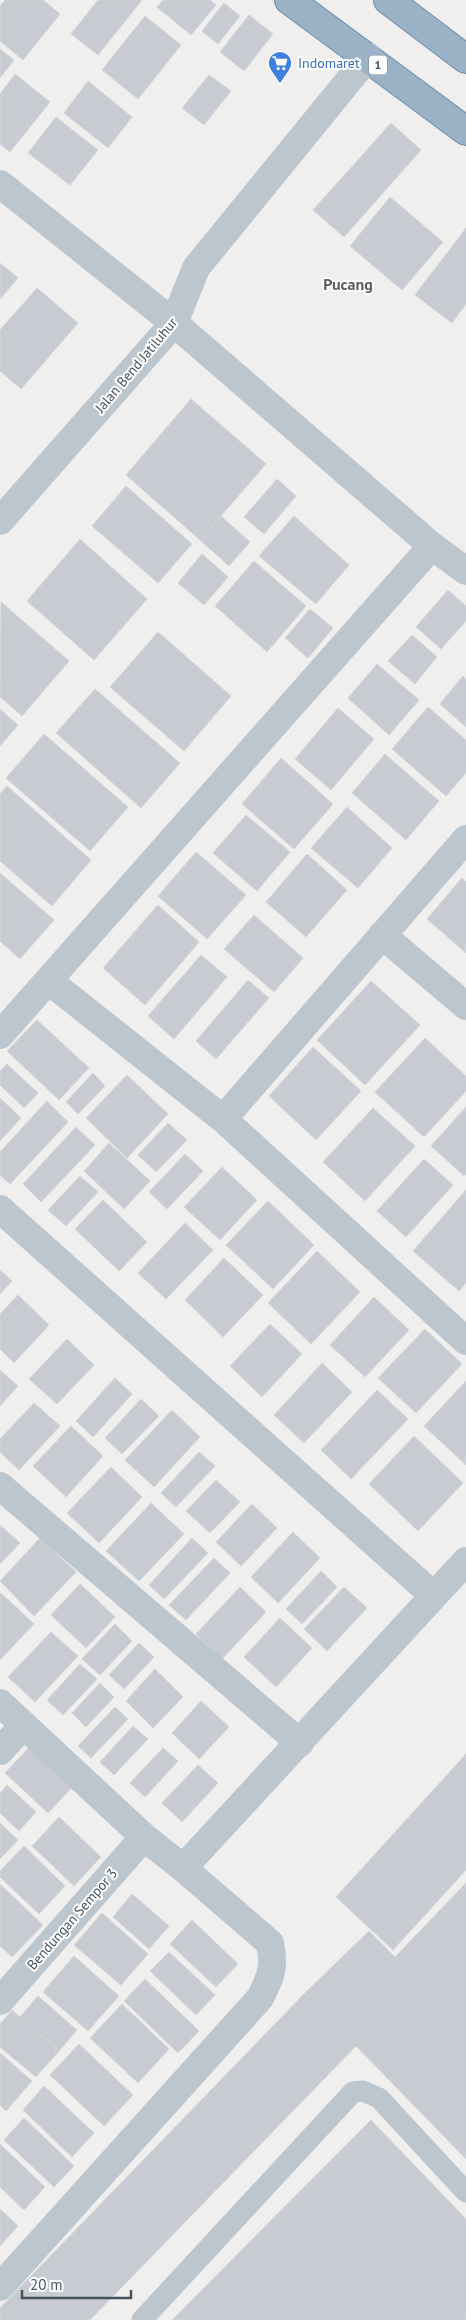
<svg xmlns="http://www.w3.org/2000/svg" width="466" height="2320" font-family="'PT Sans',sans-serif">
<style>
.building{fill:#c8cbd1;stroke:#d2d5da}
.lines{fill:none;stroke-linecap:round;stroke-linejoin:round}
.trunk-casing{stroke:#708eaa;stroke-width:30}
.service{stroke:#bcc6ce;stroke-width:21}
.minor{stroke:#bcc6ce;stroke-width:28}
.trunk{stroke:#9ab1c6;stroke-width:28}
.labels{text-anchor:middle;stroke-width:4;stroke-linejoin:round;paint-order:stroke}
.shield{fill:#fff;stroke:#7e868d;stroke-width:1}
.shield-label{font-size:12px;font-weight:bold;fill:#46525c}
.shop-label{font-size:14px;fill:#366cbe;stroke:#fff;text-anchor:start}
.street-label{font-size:14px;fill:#46525c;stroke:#fff}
.quarter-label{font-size:16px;font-weight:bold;fill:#5b5f63;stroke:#fff}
</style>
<rect width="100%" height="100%" fill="#f1eeee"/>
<!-- building -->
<path class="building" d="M5,0H43L60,14L23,60L0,41V6Z
M98,0H142L98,55L71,34Z
M163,0H210L216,5L191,35L157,7Z
M224,3L240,16L218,44L202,31Z
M249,15L273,34L244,71L220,52Z
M145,16L181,45L138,99L102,70Z
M0,49L14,60L0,78Z
M15,74L50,102L10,152L0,144V94Z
M209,75L231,91L204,125L182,108Z
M88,81L132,117L108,148L64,113Z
M56,117L98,150L70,185L28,153Z
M391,123L421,150L344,237L313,210Z
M390,197L443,242L402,290L350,246Z
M466,228V304L452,323L415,295Z
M0,263L18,278L0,299Z
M37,288L78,323L21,389L0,371V330Z
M191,399L266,464L200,540L126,475Z
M277,479L296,496L264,534L244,517Z
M126,486L192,544L158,583L92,526Z
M221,516L250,542L229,566L200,540Z
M294,516L349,565L316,604L259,556Z
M80,539L147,599L94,660L27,601Z
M202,554L228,577L204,605L178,583Z
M254,561L306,606L267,652L215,606Z
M448,590L466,606V621L441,649L416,627Z
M1,602L69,661L22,716L0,697Z
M310,609L333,628L308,658L285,638Z
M158,632L231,696L184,751L110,687Z
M412,635L437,657L415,684L388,661Z
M377,664L419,700L389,735L348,698Z
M463,676L466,679V727L440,704Z
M95,689L180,763L141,808L56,733Z
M428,707L466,740V773L446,796L392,749Z
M338,708L374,739L331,790L295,759Z
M0,709L18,725L0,746Z
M44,734L128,807L90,851L6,778Z
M385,754L439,801L406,840L352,793Z
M281,758L333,804L294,849L242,804Z
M7,786L91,860L52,906L0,861V794Z
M347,807L392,848L358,888L311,848Z
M246,815L290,852L257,891L213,853Z
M196,852L246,895L207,939L158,896Z
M307,854L347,890L306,937L266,902Z
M0,873L54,920L20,959L0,941Z
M462,878L466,882V953L427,919Z
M158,905L199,942L145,1005L103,968Z
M254,915L303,958L274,992L224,949Z
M201,955L227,977L174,1039L148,1016Z
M248,980L269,998L216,1059L196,1041Z
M371,981L420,1025L365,1085L317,1040Z
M37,1020L89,1068L59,1100L7,1051Z
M425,1038L466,1076V1091L424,1137L375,1092Z
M313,1047L361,1091L316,1140L269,1096Z
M7,1064L38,1093L24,1108L0,1085V1071Z
M93,1073L105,1086L78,1114L66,1102Z
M127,1075L168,1114L127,1158L86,1118Z
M0,1098L21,1118L0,1141Z
M47,1101L68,1122L10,1184L0,1175V1152Z
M466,1107V1174L464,1176L431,1146Z
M373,1108L415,1146L365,1201L323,1162Z
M168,1123L187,1140L156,1172L138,1155Z
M76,1127L95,1145L41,1202L23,1184Z
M109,1143L150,1181L124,1209L84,1171Z
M185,1154L203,1171L167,1209L149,1192Z
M424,1159L453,1185L406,1237L377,1211Z
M222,1167L257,1200L220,1240L184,1207Z
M80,1176L98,1192L66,1226L48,1210Z
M466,1190V1283L459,1291L413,1251Z
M103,1200L147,1242L119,1271L75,1229Z
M268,1201L314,1245L273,1289L226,1245Z
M185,1223L213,1250L166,1299L138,1273Z
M317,1251L360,1292L311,1344L268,1303Z
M224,1258L263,1295L223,1337L185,1300Z
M0,1270L12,1281L0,1294Z
M18,1295L49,1325L14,1363L0,1349V1314Z
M374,1297L409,1330L365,1377L330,1345Z
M270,1324L302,1354L262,1397L230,1366Z
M425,1329L462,1364L416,1413L378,1378Z
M67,1339L94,1365L57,1404L29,1379Z
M322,1363L352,1392L304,1443L274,1415Z
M0,1370L18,1386L0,1406Z
M115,1378L132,1394L93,1437L76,1421Z
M466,1381V1465L424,1426Z
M377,1390L408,1419L351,1479L321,1450Z
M141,1399L159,1416L122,1454L105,1438Z
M34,1403L60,1426L19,1470L0,1452V1439Z
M172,1410L200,1437L154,1487L125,1460Z
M71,1426L103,1456L66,1497L33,1466Z
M414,1436L463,1483L418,1531L369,1484Z
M199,1452L215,1466L176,1507L161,1493Z
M111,1467L142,1497L99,1543L67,1513Z
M216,1480L240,1502L210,1533L186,1511Z
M151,1503L184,1534L139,1581L106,1551Z
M252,1504L277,1528L241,1566L216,1542Z
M0,1525L20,1543L0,1564Z
M293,1532L320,1558L278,1603L251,1577Z
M40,1538L76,1572L34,1616L0,1581Z
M192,1538L208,1553L164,1599L149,1585Z
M214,1558L230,1573L186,1620L169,1605Z
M321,1571L337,1587L302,1624L286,1609Z
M80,1584L115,1617L86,1648L51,1615Z
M240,1587L266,1612L222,1659L196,1634Z
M344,1587L367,1608L327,1651L304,1629Z
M1,1593L34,1624L0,1660V1594Z
M280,1618L312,1648L276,1687L244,1657Z
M115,1624L132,1641L100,1675L82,1659Z
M51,1632L78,1656L35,1702L8,1677Z
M139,1643L154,1657L124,1689L109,1675Z
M80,1664L97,1679L63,1715L47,1700Z
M155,1669L183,1697L153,1728L126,1701Z
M100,1683L114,1697L86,1727L72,1713Z
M201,1701L229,1727L199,1759L172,1733Z
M115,1707L128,1719L91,1758L78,1746Z
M133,1726L148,1739L114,1775L100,1762Z
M34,1742L77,1782L48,1813L5,1773Z
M163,1748L178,1761L145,1797L130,1783Z
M466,1754V1870L393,1950L336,1897Z
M198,1765L218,1783L182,1822L162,1803Z
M7,1785L36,1812L19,1831L0,1813V1793Z
M59,1817L101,1857L74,1886L32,1846Z
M0,1823L18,1840L0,1859Z
M24,1846L65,1886L39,1914L0,1877V1871Z
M466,1883V2159L356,2046L90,2320H0V2308L305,1993L369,1931L395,1957Z
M0,1884L43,1925L12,1957L0,1946Z
M132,1894L169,1926L149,1949L113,1917Z
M102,1913L148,1954L121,1985L74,1945Z
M192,1920L238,1964L216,1987L170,1944Z
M169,1952L215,1995L196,2015L150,1971Z
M74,1956L119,1996L88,2031L43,1992Z
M145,1979L199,2031L178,2053L124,2001Z
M38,1996L77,2030L59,2051L20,2017Z
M122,2004L169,2049L138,2083L90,2038Z
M12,2010L59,2051L36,2077L0,2047V2024Z
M79,2044L133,2095L104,2126L50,2075Z
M0,2053L32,2081L6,2111L0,2105Z
M44,2086L94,2133L72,2157L23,2110Z
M24,2118L74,2166L54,2187L4,2140Z
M371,2120L466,2219V2320H172Z
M0,2144L45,2187L24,2210L0,2187Z
M0,2209L18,2226L0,2246Z"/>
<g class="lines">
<!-- trunk casing -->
<g class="trunk-casing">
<path id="trunk" d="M289,0L466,131
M388,0L466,59"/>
</g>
<!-- service -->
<path class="service" d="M142,2320L353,2092L363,2091L379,2098L466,2192"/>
<!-- minor -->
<path class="minor" d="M0,184L174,323L432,546L466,571
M0,521L174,323L196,268L368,57
M382,935L466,1006
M49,981L223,1119L466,1341
M0,1035L432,546
M223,1119L466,839
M0,1209L433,1595
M0,1486L300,1743
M0,1703L144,1837L183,1868L270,1943C275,1967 271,1977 260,1998L0,2287
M0,1751L24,1725
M183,1868L466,1561
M0,2001L144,1837"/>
<!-- trunk -->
<use href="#trunk" class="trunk"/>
</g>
<!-- icons -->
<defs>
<g id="supermarket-pin" transform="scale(1.25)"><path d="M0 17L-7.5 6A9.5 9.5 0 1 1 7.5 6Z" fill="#3f7fe0" stroke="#fff"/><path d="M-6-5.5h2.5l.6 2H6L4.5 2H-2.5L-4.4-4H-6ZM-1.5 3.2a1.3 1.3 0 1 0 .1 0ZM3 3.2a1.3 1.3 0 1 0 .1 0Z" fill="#fff"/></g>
</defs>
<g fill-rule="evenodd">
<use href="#supermarket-pin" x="280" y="63"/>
</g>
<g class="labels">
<!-- shield labels -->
<rect class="shield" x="369" y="55.5" width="18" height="19" rx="4"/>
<g class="shield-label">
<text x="378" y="69">1</text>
</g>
<!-- shop labels -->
<g class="shop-label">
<text x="298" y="68">Indomaret</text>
</g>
<!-- street labels -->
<g class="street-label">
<text transform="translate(136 365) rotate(-50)" y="5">Jalan Bend Jatiluhur</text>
<text transform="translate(72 1919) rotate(-49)" y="5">Bendungan Sempor 3</text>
</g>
<!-- quarter labels -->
<g class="quarter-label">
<text x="348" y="290">Pucang</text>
</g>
</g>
<!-- scale -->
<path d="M22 2290v8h109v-8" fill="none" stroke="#46525c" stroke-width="2.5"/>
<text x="30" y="2290" font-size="15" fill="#46525c" stroke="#ffffff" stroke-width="4" paint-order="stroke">20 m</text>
</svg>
